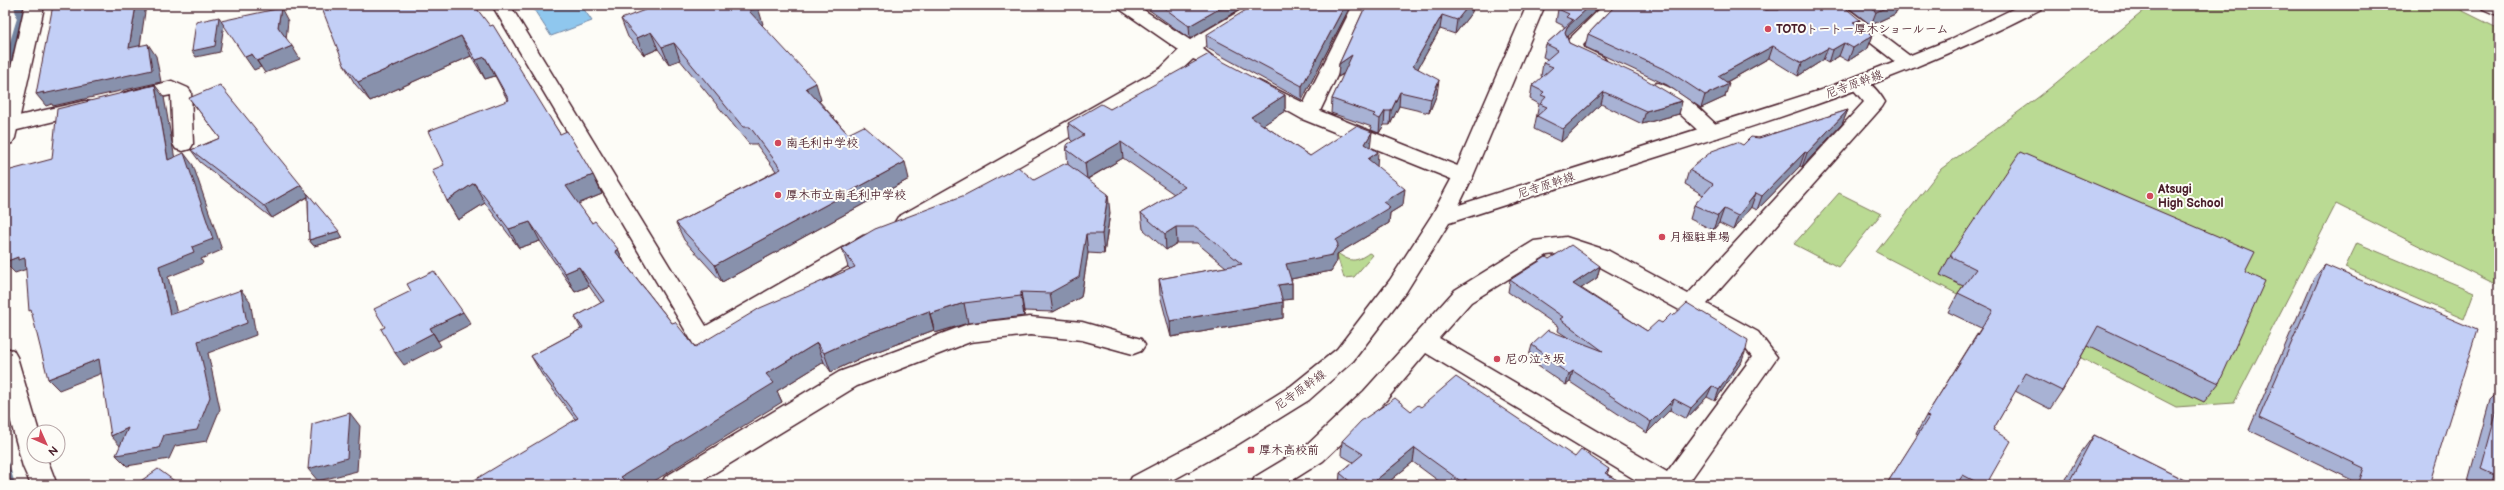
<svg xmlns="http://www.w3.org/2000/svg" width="2504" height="490" font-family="'Balsamiq Sans','Klee One',sans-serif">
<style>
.green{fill:#bada93;stroke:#827c5f}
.water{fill:#8fc7ee;stroke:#7384a0}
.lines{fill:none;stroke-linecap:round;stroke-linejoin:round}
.stream{stroke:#7384a0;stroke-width:8}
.minor-casing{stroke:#4a1f2b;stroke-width:3}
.tertiary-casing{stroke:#4a1f2b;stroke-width:3}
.minor{fill:#fdfcf7;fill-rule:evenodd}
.tertiary{fill:#fdfcf7;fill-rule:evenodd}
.wall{fill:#a8b2d4;stroke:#4a1f2b}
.shaded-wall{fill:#8891ac;stroke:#4a1f2b}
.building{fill:#c3cff6;stroke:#4a1f2b}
.poi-dot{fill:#d1495b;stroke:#fdfcf7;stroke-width:1.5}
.labels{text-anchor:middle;stroke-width:4;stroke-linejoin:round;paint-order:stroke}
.poi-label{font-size:12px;font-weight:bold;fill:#4a1f2b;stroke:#fdfcf7;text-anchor:start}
.street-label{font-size:12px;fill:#4a1f2b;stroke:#fdfcf7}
</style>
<rect width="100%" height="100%" fill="#fdfcf7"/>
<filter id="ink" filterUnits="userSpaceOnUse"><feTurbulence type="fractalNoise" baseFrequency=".025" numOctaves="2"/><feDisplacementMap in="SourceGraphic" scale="8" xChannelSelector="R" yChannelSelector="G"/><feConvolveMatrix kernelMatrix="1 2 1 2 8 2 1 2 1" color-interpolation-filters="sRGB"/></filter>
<g filter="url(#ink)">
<!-- green -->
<path class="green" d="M2151,5H2451L2499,29V286L2336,204L2234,403L2176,407L1876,252L1941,169L2040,96Z
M1839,193L1881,214L1838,267L1794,244Z
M2357,243L2474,292L2464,319L2345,268Z
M1336,252C1350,262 1355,263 1369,253L1373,255L1354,277L1344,278Z"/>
<!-- water -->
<path class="water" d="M531,5H581L592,21L551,36Z"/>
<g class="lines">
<!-- stream -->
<path class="stream" d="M5,72L21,19L18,5
M5,465L11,485"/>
<!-- minor casing -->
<g class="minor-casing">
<path id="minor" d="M492,5H510L706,326L863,236L871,234L879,236L882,242L879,248L710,345L702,348L694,345Z
M1114,5H1136L1190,40L1250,5H1272L1269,9L1208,44L1203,49L1213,57L1210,61L1203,63L1193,59L1175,76L914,227L906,230L898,227L895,222L898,217L1161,68L1179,50Z
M1353,5H1371L1320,111L1470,171L1473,176L1470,181L1463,183L1456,181L1302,119L1252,91L1249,87L1252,83L1259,81L1304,103Z
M1604,5H1624L1583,45L1584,48L1603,57L1606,61L1603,65L1596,67L1589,65L1568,55L1564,44Z
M1774,5H1795L1775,21H1761L1759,17Z
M1822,5H1843L1919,63L1916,67L1909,69L1902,67Z
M2480,5H2499V16L2483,9Z
M1858,77C1869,80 1879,92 1885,102L1882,107L1707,304L1758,332L1777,357L1687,485H1644L1426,353L1382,405L1323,461L1285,485H1251L1255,477L1305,447L1364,391L1455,290L1534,241L1566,237L1609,251L1688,294L1864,102L1848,83L1851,79ZM1565,253L1593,263L1742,344L1752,357L1667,472L1439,338L1471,302L1547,255Z
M172,81L188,88L191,92L193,144L190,149L183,151L176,149L173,144L171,95L130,103L123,101L120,97L123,93Z
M1657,83C1681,89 1701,111 1719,127L1722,132L1719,137L1712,139L1705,137L1679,113L1650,93L1647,89L1650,85Z
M85,101L92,102L95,107L92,112L9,132L5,131V119Z
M1030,317L1082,322L1141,339L1145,345L1141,351L1133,354L1082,340L1030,335L970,342L857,386L695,485H661L665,477L839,372L968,324Z"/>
</g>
<!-- tertiary casing -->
<g class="tertiary-casing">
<path id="tertiary" d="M25,5H43V12L15,138L12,143L5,145V95Z
M1527,5H1545L1473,176L1459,205L1824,89L1949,40L2021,5H2044L2041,9C1921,72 1793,114 1663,155C1592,177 1520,200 1449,223L1406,292L1353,361L1309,400L1235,446L1164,485H1128L1132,477L1217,432L1291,386L1337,349L1390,280L1432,215L1453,176Z
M5,348L13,350L17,357L39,432H34V456H46L57,485H31L23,467L5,400Z"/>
</g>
<!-- minor -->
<use href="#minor" class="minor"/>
<!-- tertiary -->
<use href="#tertiary" class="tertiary"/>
</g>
<!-- wall -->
<path class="wall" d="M474,5L560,134L593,175L602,194L578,204L592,223L618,249L624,262L672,323L695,347L850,269L848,267L842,248L1034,180L1068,165L1066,145L1073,142L1070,139L1068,123L1110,109L1285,95V111L1263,125L1310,156L1370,147L1377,167L1403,205L1390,213L1389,223L1337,254V261L1331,271L1291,279L1292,283V299L1283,300V318L1171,337L1160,295L1159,279L1226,267L1197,243H1177L1166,250L1143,229L1141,213L1174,194L1123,158L1088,179L1110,213L1104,254L1088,253L1081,297L1053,312L1024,311V316L968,323L935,333L934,330L865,356L831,372L824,362L777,391L782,402L575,419L542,375L531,356L581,329L575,317L601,303L589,286L575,292L540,241L519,248L485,203L458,220L447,201L444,165L508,101L495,76L485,79L471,56L370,101L355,84L344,65Z
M1138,5H1247L1190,39L1145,7L1143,8Z
M1351,5L1302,100L1207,48L1206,35Z
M1366,5H1473L1472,12L1455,34L1440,29L1418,68L1437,94L1429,113L1399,106L1390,125H1384L1379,133L1371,130L1372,127L1331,113L1332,99L1344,74L1338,77L1339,64Z
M1561,5H1602L1567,37L1569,43L1682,101L1679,114L1642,124L1601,104L1561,142L1534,129L1539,104L1530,99L1532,86L1543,77L1541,76L1543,63L1547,59L1543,57L1546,44L1564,28V26L1556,22L1558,9L1560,7Z
M1616,5H1772L1766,10L1860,20L1858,25L1873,35L1868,48L1848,61L1839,56L1828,63L1823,60L1798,76L1769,58L1727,82L1725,97L1701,108L1667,85L1585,47L1588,34Z
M1845,5H1899L1895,14L1871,25Z
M621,19L763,24L762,25L821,100L819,101L848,134L909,179L722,282L684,240L676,223L776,171L756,144H749L680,60L669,64L658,49L644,55L628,37Z
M189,98L308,194L343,238L314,246L309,240L308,197L272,218L200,162L191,150L220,138Z
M1848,110L1842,124L1802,167L1800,166L1757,210L1751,207L1733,230L1719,223L1713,230L1690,219L1694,205L1703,195L1685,184L1689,170L1759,138Z
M1950,256L2245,272L2219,383L2204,402L2087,346L2062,391L2050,409L2015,391L1993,430L1986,485H1886L1918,435L1916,434L1926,416L1981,328L1948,312L1958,293L1963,286L1940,275Z
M1549,259L1600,266L1597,278L1581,288L1647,331L1662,323L1742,361L1715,401L1707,397L1686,419L1670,410L1647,433L1570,382L1566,385L1538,366L1539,363L1529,356L1532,345L1567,337L1558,331L1559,327L1508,292L1510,280Z
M2325,265L2429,485H2350L2352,480L2249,430L2314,278Z
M2499,391V485H2476L2468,481L2490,400Z
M1421,407L1575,457L1609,469L1607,474L1617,480L1616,485H1444L1413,462L1385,485H1339L1340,473L1353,462L1341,455L1342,441Z
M2094,435L2194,485H2063L2077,458Z"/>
<!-- shaded-wall -->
<path class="shaded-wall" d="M136,5H146L138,60L129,48Z
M1142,5H1145V7L1143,8Z
M1226,5H1247L1190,39L1189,26Z
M1345,5H1351L1302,100V86Z
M1469,5H1473L1472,12L1455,34L1457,20Z
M1591,5H1602L1565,39V32L1567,27Z
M1761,5H1772L1758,17Z
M1890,5H1899L1895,14L1871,25L1876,12Z
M758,7L763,24L755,28L749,11Z
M281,8L288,21L286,40L278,27Z
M1442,15L1440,29L1412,79L1413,66Z
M219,17L224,24L220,52L196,57L192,51Z
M1860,20L1855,32L1853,22Z
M651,32L658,49L644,55L637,38Z
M1873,35L1868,48L1848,61L1853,48Z
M461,36L471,56L370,101L358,82Z
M5,39L7,44H5L7,49L5,50Z
M674,43L680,60L669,64L662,47Z
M1844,43L1839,56L1828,63L1832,50Z
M148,44L156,56L161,82L53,106L52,104L46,106L36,94Z
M292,46L300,59L265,73L257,61Z
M1773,46L1769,58L1714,89L1718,76Z
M1828,48L1823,60L1798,76L1802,63Z
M252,54L261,67L254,70L245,57Z
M1352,55L1351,69L1338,77L1339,64Z
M485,57L495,76L485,79L476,60Z
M1439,80L1437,94L1429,113L1431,99Z
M816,83L821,100L811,105L806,88Z
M1729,84L1725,97L1701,108L1705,95Z
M155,85L164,97L177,171L168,160Z
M1400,92L1399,106L1390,125L1391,111Z
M1604,92L1601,104L1561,142L1563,129Z
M1285,95V111L1251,133V117Z
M1682,101L1679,114L1642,124L1646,111Z
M1848,110L1842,124L1802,167L1807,153Z
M1385,111L1384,125L1379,133L1380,119Z
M1372,132L1370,148L1365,144Z
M1121,142L1123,158L1087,179L1085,163Z
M1378,152L1377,168L1368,159Z
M1805,152L1800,166L1757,210L1762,196Z
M184,153L193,165L222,250L201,259L203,263L168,277L180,326L170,315L159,266L192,247Z
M905,162L909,179L722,282L715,265Z
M593,175L602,194L575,205L566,186Z
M474,183L485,203L458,220L447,201Z
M301,185L309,196L272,218L264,206Z
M1405,189L1403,205L1390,213L1389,223L1337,254V261L1331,271L1286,280V264L1383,202Z
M1756,193L1751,207L1733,230L1738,216Z
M1108,194L1110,213L1104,254L1102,234Z
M1724,209L1719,223L1713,230L1718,216Z
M530,222L540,241L519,248L509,229Z
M1176,227L1177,243L1166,250L1165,234Z
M339,231L343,238L314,246L309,240Z
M1086,234L1088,253L1081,297L1053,312L1050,293Z
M618,249L627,269L615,251Z
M18,257L25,258L27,269L15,273L5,263V262Z
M1600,266L1597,278L1571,295L1573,284Z
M579,267L589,286L575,292L565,273Z
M1292,283V299L1277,301L1278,285Z
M241,290L250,301L256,335L208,353L220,409L207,441L175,446L169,459L127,466L116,455L198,341Z
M1021,292L1024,311V316L1021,296Z
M1283,302V318L1171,337L1170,321Z
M964,303L968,323L935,333L930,314Z
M929,311L934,330L865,356L831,372L824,353L859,337Z
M463,312L471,324L438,341L430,328Z
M433,333L441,346L404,365L395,353Z
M817,343L824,362L777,391L782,402L648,485H626L621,477L766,374Z
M1746,350L1742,361L1715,401L1719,390Z
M99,359L110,370L59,390L48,379Z
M1573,371L1570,382L1566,385L1569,374Z
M1712,386L1707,397L1686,419L1691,408Z
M1674,399L1670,410L1647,433L1651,422Z
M350,413L360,426L357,471L318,481L308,469Z
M128,428L122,448L111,436Z
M1415,448L1413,462L1385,485H1375L1376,480Z
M1465,479L1463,485H1461L1462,482Z"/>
<!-- building -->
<path class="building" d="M53,5H73L101,9L99,5H136L129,48L148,44L152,70L43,94L44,92L36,94Z
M323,5H474L490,26L493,25L560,134L567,131L593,175L566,186L592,223L595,221L618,249L615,251L672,323L675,322L695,347L760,308L855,267L842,248L875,229L965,195L1018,167L1034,180L1066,163L1108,194L1102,234H1086L1079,277L1050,293L1021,292V296L964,303L930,314L929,311L859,337L824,353L817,343L766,374L774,383L621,477L629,485H466L578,418L531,356L583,328L575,317L604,301L579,267L565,273L530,222L509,229L474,183L447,201L432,170L444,165L428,131L509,100L485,57L476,60L461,36L358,82L344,65L321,6Z
M658,5H756L758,7L749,11L816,83L806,88L848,134L864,126L905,162L715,265L676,223L781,169L750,127H743L674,43L662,47L651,32L637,38L621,19Z
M1160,5H1226L1189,26Z
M1254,5H1345L1302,86L1206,35Z
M1366,5H1469L1457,20L1442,15L1413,66L1439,80L1431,99L1400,92L1391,111H1385L1380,119L1373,116L1375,114L1332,99L1352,55L1339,64Z
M1563,5H1591L1567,27L1565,32L1569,43L1640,76L1682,101L1646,111L1604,92L1563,129L1537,116L1547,107L1540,104L1546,97L1541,95L1544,92L1532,86L1553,67L1543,63L1558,50L1546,44L1573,20L1566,17L1569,14L1558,9Z
M1616,5H1762L1765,10H1779L1785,5H1842L1860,20L1853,22L1873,35L1853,48L1844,43L1832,50L1828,48L1802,63L1773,46L1718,76L1729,84L1705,95L1670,72L1588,34Z
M1867,5H1892L1876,12Z
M281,8L278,27L292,46L257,61L252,54L245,57L221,21Z
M219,17L215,46L192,51L196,22Z
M1209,54L1285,95L1251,117L1310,156L1356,126L1372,132L1365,144L1378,152L1368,159L1405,189L1383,202L1390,207L1336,240L1338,245L1332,255L1286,264L1292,283L1278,285L1283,302L1170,321L1159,279L1242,264L1196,227H1176L1165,234L1141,213L1185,187L1121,142L1085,163L1066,149L1069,147L1066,145L1084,135L1068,123L1101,104L1110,109Z
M155,85L168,160L184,153L213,239L192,247L194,252L159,266L170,315L241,290L247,323L198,341L210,397L197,430L164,435L159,448L116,455L128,428L111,436L99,359L48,379L31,310L29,311L25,258L18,260V257L5,262V183L7,171L52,159L57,109Z
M220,85L301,185L264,206L191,150L220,138L189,98Z
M1848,110L1807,153L1805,152L1762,196L1756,193L1738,216L1724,209L1718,216L1694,205L1713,184L1689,170L1712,151L1737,142L1743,145L1751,137L1759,138Z
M2020,152L2255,252L2245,272L2265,281L2219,383L2098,326L2062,391L2026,373L1993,430L2011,441L1986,485H1982L1963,475L1956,485H1886L1929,417L1926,416L1993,310L1958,293L1976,269L1950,256Z
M308,194L339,231L309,240Z
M1571,245L1600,266L1573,284L1647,331L1658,321L1662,323L1671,314L1673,316L1687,303L1748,340L1746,350L1719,390L1712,386L1691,408L1674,399L1651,422L1573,371L1569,374L1541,355L1543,353L1532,345L1548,330L1603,351L1560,319L1563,317L1510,280L1546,257L1549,259Z
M2325,265L2477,330L2429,485H2358L2364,468L2259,418Z
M434,271L463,312L430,328L433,333L395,353L381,329L385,327L374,309L411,291L407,284Z
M1456,377L1575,457L1581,450L1609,469L1605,473L1617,480L1613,485H1473L1465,479L1462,482L1415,448L1376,480L1381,485H1354L1340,473L1363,454L1342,441L1361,421L1395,398L1411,411L1418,405L1421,407Z
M2499,403V485H2491L2494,475L2481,469Z
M350,413L347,458L308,469L312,424Z
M2094,435L2194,485H2071L2068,484Z
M158,469L180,485H135Z"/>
</g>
<!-- markers -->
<g class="poi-dot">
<circle cx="1768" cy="29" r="4"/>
<circle cx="778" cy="143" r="4"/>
<circle cx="778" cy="195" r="4"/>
<circle cx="2150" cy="196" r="4"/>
<circle cx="1662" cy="237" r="4"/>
<circle cx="1497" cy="359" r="4"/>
<rect x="1247" y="446" width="8" height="8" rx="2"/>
</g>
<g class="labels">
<!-- poi labels -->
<g class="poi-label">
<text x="1776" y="33">TOTOトートー厚木ショールーム</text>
<text x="786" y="147">南毛利中学校</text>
<text x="2158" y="193">Atsugi<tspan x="2158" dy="14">High School</tspan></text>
<text x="786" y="199">厚木市立南毛利中学校</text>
<text x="1670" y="241">月極駐車場</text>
<text x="1505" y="363">尼の泣き坂</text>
<text x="1259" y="454">厚木高校前</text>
</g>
<!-- street labels -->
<g class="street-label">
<text transform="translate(1854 84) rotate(-20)" y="4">尼寺原幹線</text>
<text transform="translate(1546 185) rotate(-18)" y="4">尼寺原幹線</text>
<text transform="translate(1300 390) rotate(-36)" y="4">尼寺原幹線</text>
</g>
</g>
<!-- margin -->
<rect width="2504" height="490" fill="none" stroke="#fdfcf7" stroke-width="20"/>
<rect x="10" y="10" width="2484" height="470" fill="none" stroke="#4a1f2b" stroke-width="1.5" filter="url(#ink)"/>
<!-- north arrow -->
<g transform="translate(46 444) rotate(135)"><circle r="19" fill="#fdfcf7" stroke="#b5a4a5"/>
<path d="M0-3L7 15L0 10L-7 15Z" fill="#d1495b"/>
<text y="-6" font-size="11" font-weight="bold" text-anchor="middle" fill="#4a1f2b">N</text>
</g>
</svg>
